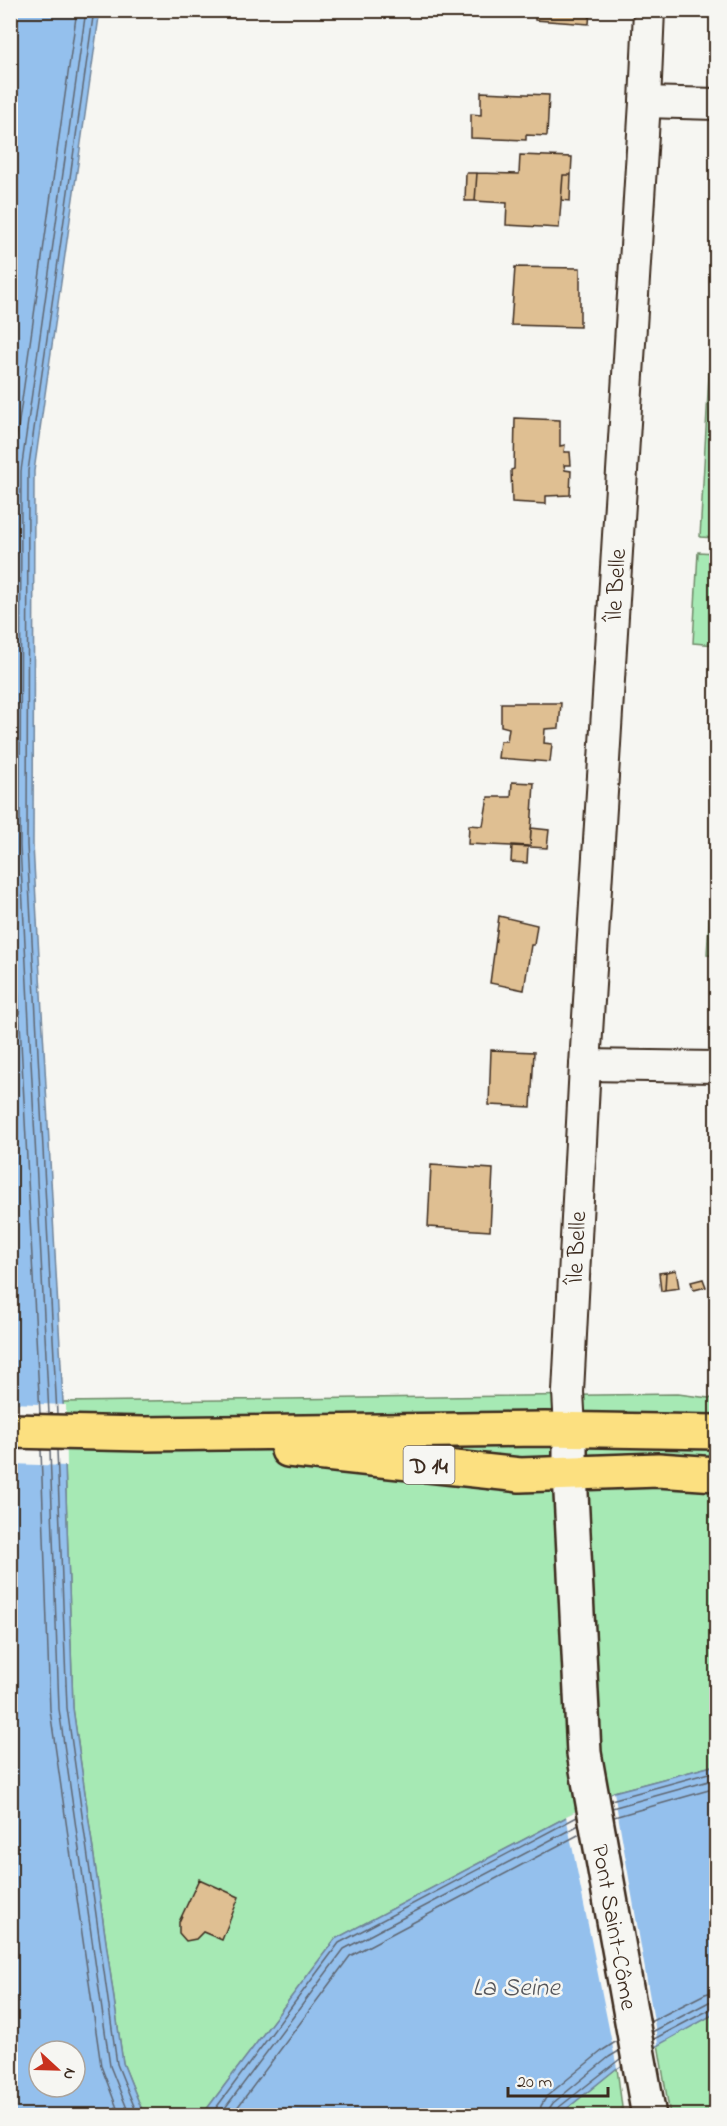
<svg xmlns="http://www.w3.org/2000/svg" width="727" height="2126" font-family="'Indie Flower',sans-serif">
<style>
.green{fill:#a6e9b4;stroke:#708a69;stroke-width:1.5}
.water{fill:#94c0ed;stroke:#70849a;stroke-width:1.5;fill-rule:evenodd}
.pier{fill:#f6f6f2}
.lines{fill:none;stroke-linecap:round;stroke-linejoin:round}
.shore{stroke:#5f6671;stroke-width:1.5}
.building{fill:#dfbf92;stroke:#3b2a1e;stroke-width:1.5}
.minor-casing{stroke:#3b2a1e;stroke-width:34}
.tertiary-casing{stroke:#3b2a1e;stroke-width:38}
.primary-casing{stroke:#3b2a1e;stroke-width:38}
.minor{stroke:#f6f6f2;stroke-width:30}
.tertiary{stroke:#f6f6f2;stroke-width:33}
.primary{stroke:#fce080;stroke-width:33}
.labels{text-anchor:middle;stroke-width:5;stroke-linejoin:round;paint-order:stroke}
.shield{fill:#f6f6f2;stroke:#73675e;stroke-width:1.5}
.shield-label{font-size:22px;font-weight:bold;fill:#3b2a1e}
.street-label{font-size:24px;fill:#3b2a1e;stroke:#f6f6f2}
.water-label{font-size:26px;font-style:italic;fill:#56575c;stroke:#f6f6f2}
</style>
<rect width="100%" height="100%" fill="#f6f6f2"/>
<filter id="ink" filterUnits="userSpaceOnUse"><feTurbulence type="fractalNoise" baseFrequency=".0167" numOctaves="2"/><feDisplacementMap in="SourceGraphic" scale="12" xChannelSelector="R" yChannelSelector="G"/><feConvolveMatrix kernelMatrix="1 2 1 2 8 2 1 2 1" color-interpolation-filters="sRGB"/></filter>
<g filter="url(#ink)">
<!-- green -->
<path class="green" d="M710,357H716V538L700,537Z
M698,552L716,553V645L693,643Z
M713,855L716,856V956L707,955Z
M678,1394L716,1399V1765L614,1792L335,1939L203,2114L144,2115L123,2063L73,1708L63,1402Z
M716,2013V2115H670L658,2044Z
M617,2068L623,2115H559Z"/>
<!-- water -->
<path class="water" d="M100,10L34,471L33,845L63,1402L73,1708L123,2063L144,2115L11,2116L10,11ZM39,2051H75V2087H39Z
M716,1765V2013L617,2068L559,2115L190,2116L203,2114L335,1939L614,1792Z"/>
<!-- pier -->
<path class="pier" d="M11,1403L66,1405L67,1466L11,1464Z
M614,1792L658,2044L617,2068L566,1816Z"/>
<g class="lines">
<!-- shore -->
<path class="shore" d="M40,1414L11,846L12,471L77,10
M49,1414L20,846L21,471L86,10
M57,1414L27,845L28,471L94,10
M41,1450L50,1710L101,2066L120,2116
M50,1450L59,1709L110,2066L130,2116
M57,1450L67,1708L117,2064L138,2116
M611,1800L716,1771
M612,1808L716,1779
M614,1817L716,1788
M650,2022L705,1994L716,1991
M652,2032L709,2002L716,2000
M654,2039L711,2009L716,2008
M210,2116L339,1943L577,1817
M219,2116L344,1949L579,1825
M231,2116L350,1956L580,1834
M539,2116L541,2106L547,2096L603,2050L617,2041
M548,2116L549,2109L553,2103L609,2057L619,2051
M556,2116L558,2108L620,2059"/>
</g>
<!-- building -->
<path class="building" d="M535,10H590L589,24L535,20Z
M481,92L549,95L547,136L526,135V140L471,138V114L481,115Z
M520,155L572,157L571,175H563L559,228L506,225L507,203L475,201L477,173L519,174Z
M466,173H477L475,201H465Z
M563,175H571L570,201L561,200Z
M515,267L580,268V327L511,325Z
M515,418L560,420V446L565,445L564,452H570L571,465H564L565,470L571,471L570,495L546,496V504L512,502L511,470L514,469Z
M501,703H561L559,728L545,729L544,743L552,744L550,762L498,758L500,741H507L509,728L501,726Z
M512,782L534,783L530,847L468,844L469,825L483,826L488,797H511Z
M531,828L549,830L547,848L530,847Z
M512,845L528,846L527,863L511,862Z
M499,916L537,925L534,945H531L524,990L490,983Z
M491,1050L534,1052L531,1107L489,1105Z
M431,1165L493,1169L490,1231L428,1227Z
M676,1270L679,1288L665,1290L666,1272Z
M666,1272L665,1290L661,1291L659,1273Z
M703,1279L706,1287L694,1290L691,1282Z
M199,1879L239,1897L222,1940L203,1932L196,1939L186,1941L179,1933V1922Z"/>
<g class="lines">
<!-- minor casing -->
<g class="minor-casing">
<g id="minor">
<path d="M645,102L716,104"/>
<path d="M585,1065L716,1067"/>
<path id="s1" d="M570,1429L568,1392L585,1065L645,102L649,10"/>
</g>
</g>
<!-- tertiary casing -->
<g class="tertiary-casing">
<g id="tertiary">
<path id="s2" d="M570,1429V1473L584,1753L649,2116"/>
</g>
</g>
<!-- primary casing -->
<g class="primary-casing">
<path id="primary" d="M10,1431L143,1434L545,1429L716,1432
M288,1450L520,1475L658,1470L716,1474"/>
</g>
<!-- minor -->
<use href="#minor" class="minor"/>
<!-- tertiary -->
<use href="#tertiary" class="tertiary"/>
<!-- primary -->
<use href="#primary" class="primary"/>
</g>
</g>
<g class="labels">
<!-- shield labels -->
<rect class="shield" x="403.5" y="1446" width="51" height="38" rx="4.5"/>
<g class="shield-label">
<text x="429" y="1473">D 14</text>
</g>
<!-- street labels -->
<g class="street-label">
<text dy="8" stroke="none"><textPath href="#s1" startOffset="846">Île Belle</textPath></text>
<text dy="8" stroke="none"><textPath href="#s1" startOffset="182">Île Belle</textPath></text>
<text dy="8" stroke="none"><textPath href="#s2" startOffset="501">Pont Saint-Côme</textPath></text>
</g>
<!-- water labels -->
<g class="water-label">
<text x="516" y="1995">La Seine</text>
</g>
</g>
<!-- margin -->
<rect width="727" height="2126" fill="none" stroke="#f6f6f2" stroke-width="36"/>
<rect x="18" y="18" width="691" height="2090" fill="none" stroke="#3b2a1e" stroke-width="2" filter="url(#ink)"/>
<!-- north arrow -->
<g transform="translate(57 2069) rotate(112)"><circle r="28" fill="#f6f6f2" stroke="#aba49d" stroke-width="1.5"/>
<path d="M0-4.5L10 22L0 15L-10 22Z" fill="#c8321e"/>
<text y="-9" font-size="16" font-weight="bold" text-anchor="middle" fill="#3b2a1e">N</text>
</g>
<!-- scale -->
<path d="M508 2087v9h100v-9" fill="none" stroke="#3b2a1e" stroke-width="3"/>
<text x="517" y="2087" font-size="18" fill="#3b2a1e" stroke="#f6f6f2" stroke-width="4.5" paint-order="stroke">20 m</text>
</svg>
